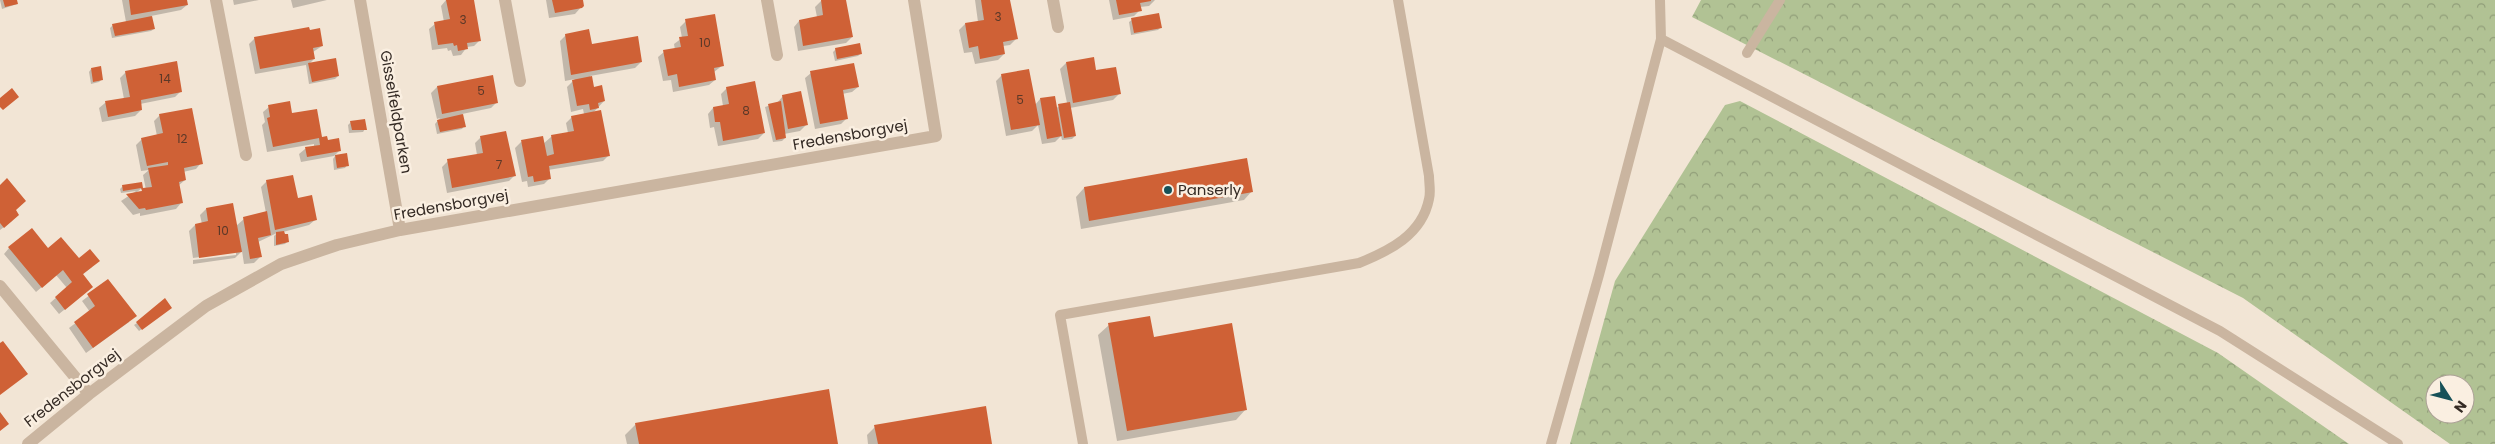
<svg xmlns="http://www.w3.org/2000/svg" width="2495" height="444" font-family="Poppins,sans-serif">
<style>
.forest{fill:url(#forest-crowns);fill-rule:evenodd}
.shadow{fill:#0003}
.building{fill:#cf6136}
.lines{fill:none;stroke-linecap:round;stroke-linejoin:round}
.service{stroke:#cab5a0;stroke-width:10}
.minor{stroke:#cab5a0;stroke-width:12}
.poi-dot{fill:#175158;stroke:#faefe1;stroke-width:2}
.labels{text-anchor:middle;stroke-width:5;stroke-linejoin:round;paint-order:stroke}
.number-label{font-size:12px;fill:#5b3828}
.street-label{font-size:15px;fill:#342a24;stroke:#faefe1}
.poi-label{font-size:15px;fill:#342a24;stroke:#faefe1;text-anchor:start}
</style>
<defs>
<pattern id="forest-crowns" width="20" height="18" patternUnits="userSpaceOnUse" patternTransform="scale(1.25)"><rect width="20" height="18" fill="#b1c294"/><path d="M2 6a3 3 0 1 1 6 0M12 15a3 3 0 1 1 6 0" fill="none" stroke="#919e79"/></pattern>
</defs>
<rect width="100%" height="100%" fill="#f2e5d5"/>
<!-- forest -->
<path class="forest" d="M1701,0H2495V444H2450L2243,298L1692,17ZM2435,384H2465V414H2435Z
M1740,101L2218,353L2349,444H1570L1615,281L1725,105Z"/>
<!-- shadow -->
<path class="shadow" d="M0,0H16L17,4L2,9Z
M122,0H186L187,5L181,10L151,16L154,29L151,31L112,38L110,28L113,25L126,22Z
M233,0H259L234,5Z
M291,0H327L293,8Z
M446,0H472L480,40L474,46L467,47L461,55L453,56L451,50L448,51L447,48L432,50L429,29L435,24L444,22L441,6Z
M546,0H582L583,5L575,14L549,18Z
M829,0H845L852,37L846,43L798,51L794,27L799,21L817,17L815,7L821,1Z
M975,0H1009L1016,39L1010,45L1003,46L1004,54L998,60L975,64L972,52L964,53L959,30L965,24L978,22Z
M1109,0H1155L1149,6L1140,7V10L1134,16L1113,20Z
M1132,20L1161,27L1158,30L1131,35L1129,22Z
M686,21L723,65L714,72L715,80L709,85L673,92L671,80L663,81L658,57L664,52L675,50L674,44L682,38L680,27Z
M566,35L641,62L635,68L590,76L593,89L604,101L593,113L609,155L603,161L548,170L550,178L544,184L528,187L527,181L522,182L515,148L521,142L543,144L551,137L568,133L566,123L572,117L584,114L583,109L571,112L567,87L575,79L565,81L560,41Z
M255,38L322,46L313,52L314,59L309,64L338,76L335,79L309,84L306,65L255,74L249,44Z
M836,49L861,53L858,56L835,61L833,52Z
M1066,63L1119,94L1113,100L1070,108L1075,136L1072,139L1062,140L1061,136L1055,142L1042,144L1038,125L1032,131L1006,136L996,81L1002,75L1035,105L1040,99L1056,108L1067,103L1060,69Z
M91,69L102,79L99,82L91,84L89,72Z
M126,72L181,91L175,97L140,104L141,110L135,116L102,122L99,108L105,103L124,99L120,78Z
M811,73L858,87L852,92L842,94L847,118L841,124L815,129L805,78Z
M437,87L497,102L491,108L462,114L464,126L462,129L437,134L435,124L440,118L437,119L431,93Z
M727,88L764,133L758,139L718,146L714,127L710,128L708,114L713,108L723,106L721,94Z
M783,96L806,125L800,131L784,134L785,138L782,141L773,142L765,107L777,103Z
M269,107L291,115L340,150L334,156L301,162L299,154L305,149L314,147V144L267,152L262,125L265,122L263,112Z
M160,115L201,163L196,169L183,172L185,180L178,186L181,203L176,209L140,216V213L133,215L121,201L136,191L121,193L120,189L123,186L142,188L137,192L146,190L143,175L149,170L141,171L136,145L142,139L157,136L154,121Z
M351,122L365,129L363,132L349,133L348,125Z
M481,137L515,175L509,181L447,193L442,167L448,161L477,155L475,143Z
M335,156L347,165L345,168L334,170L333,159Z
M1246,160L1252,191L1244,200L1081,229L1076,197L1084,188Z
M267,181L297,200L315,220L309,225L283,232L287,242L285,244L274,246V236L277,233L258,242L260,257L254,263L244,264L242,251L235,258L193,264V260L236,255V252L193,258L189,231L195,225L202,224L200,215L206,209L236,226L244,219L266,213L261,187Z
M0,186L14,211L12,221L0,230Z
M9,248L48,249L92,267L82,275L86,292L59,314L50,303L67,288L56,275L36,292L4,254Z
M108,281L129,322L86,353L69,328L90,312L82,301Z
M168,310L139,331L134,325L137,323Z
M1109,325L1153,338L1246,409L1236,420L1117,441L1098,335Z
M636,424L837,444H627L625,435Z
M875,427L991,444H868L867,435Z"/>
<!-- building -->
<path class="building" d="M3,0H17L18,4L5,7Z
M129,0H187L188,5L131,15Z
M446,0H474L481,41L467,43L468,49L458,51L457,45L454,46L453,43L438,45L434,22L450,19Z
M552,0H583L584,6L582,8L555,13Z
M821,0H846L853,37L803,46L799,20L823,15Z
M981,0H1010L1018,39L1003,42L1005,54L980,59L978,46L969,48L965,23L984,20Z
M1116,0H1151V1L1140,3L1142,11L1119,15Z
M1159,13L1162,28L1134,33L1131,18Z
M715,14L724,66L714,68L716,80L679,87L677,74L668,76L663,50L681,47L679,37L688,36L685,19Z
M152,16L155,29L115,36L112,24Z
M309,27L310,30L320,28L323,46L313,48L315,59L260,69L254,37Z
M589,29L592,44L638,36L642,62L571,75L565,34Z
M860,43L862,54L837,59L835,48Z
M1094,57L1096,70L1116,67L1121,94L1073,103L1066,62Z
M336,58L339,76L312,82L308,63Z
M177,61L182,92L141,100L142,110L108,117L105,101L130,97L125,71Z
M854,63L859,87L843,90L848,119L820,124L810,71Z
M101,66L103,80L93,82L91,68Z
M1029,69L1040,125L1011,130L1001,74Z
M493,75L498,103L442,114L437,86Z
M592,76L594,87L602,85L605,101L598,103L599,108L590,110L589,104L577,106L572,80Z
M755,81L765,133L723,141L720,122H715L713,107L729,104L726,87Z
M12,88L19,97L3,110L0,107V98Z
M801,91L808,125L788,129L782,95Z
M1055,96L1062,136L1047,139L1040,98Z
M290,101L292,113L317,109L322,137L327,136L328,140L339,138L341,151L307,157L305,147L320,145L319,138L273,147L267,118L270,117L268,105Z
M781,101L786,138L776,140L768,104Z
M1070,102L1076,136L1064,138L1058,104Z
M192,108L203,164L184,168L186,180L179,182L183,203L146,210L145,208L139,209L126,194L142,191L141,188L123,191L122,185L142,182L143,188L152,187L148,168L168,165V162L147,166L141,138L163,133L159,114Z
M601,110L610,156L549,166L551,179L534,182L533,176L528,177L521,140L543,136L547,156L554,154L551,135L574,131L571,116Z
M463,114L466,127L440,132L437,120Z
M365,119L367,130H352L350,121Z
M506,131L516,176L452,188L447,159L483,153L480,136Z
M347,153L349,166L337,168L335,155Z
M1247,158L1253,192L1089,221L1084,187Z
M293,175L298,198L312,195L317,220L275,230L266,180Z
M7,178L26,201L16,210L19,215L4,228L0,223V185Z
M233,203L242,252L199,258L195,224L208,221L206,208Z
M267,211L271,235L258,238L262,257L250,259L243,217Z
M32,228L48,248L61,237L79,258L90,249L100,261L83,274L93,287L65,310L55,297L72,282L63,270L42,288L8,247Z
M284,231L285,234H288L289,242L276,245V232Z
M108,279L137,316L93,348L74,322L95,306L87,294Z
M165,298L172,308L142,330L136,322Z
M1150,316L1154,337L1232,323L1247,410L1127,431L1108,323Z
M3,341L28,374L0,395V343Z
M829,389L838,444H639L635,423Z
M986,406L992,444H878L874,425Z
M0,412L9,424L0,431Z"/>
<g class="lines">
<!-- service -->
<path class="service" d="M1661,39L2220,331L2398,444
M1747,53L1780,0
M1083,444L1060,315L1359,263C1389,251 1422,235 1429,199C1431,192 1429,183 1429,176L1398,0
M1551,444L1599,275L1661,39L1660,0"/>
<!-- minor -->
<path class="minor" d="M216,0L246,155
M360,0L400,230
M505,0L520,81
M767,0L777,55
M1053,0L1058,27
M0,286L89,394
M28,444L89,394L206,306L281,264L337,245L400,230L936,136L914,0"/>
</g>
<!-- markers -->
<circle class="poi-dot" cx="1168" cy="190" r="5"/>
<g class="labels">
<!-- number labels -->
<g class="number-label">
<text x="998" y="21">3</text>
<text x="463" y="24">3</text>
<text x="705" y="47">10</text>
<text x="165" y="83">14</text>
<text x="481" y="95">5</text>
<text x="1020" y="104">5</text>
<text x="746" y="115">8</text>
<text x="182" y="143">12</text>
<text x="499" y="169">7</text>
<text x="223" y="235">10</text>
</g>
<!-- street labels -->
<g class="street-label">
<text transform="translate(396 112) rotate(80)" y="5">Gisselfeldparken</text>
<text transform="translate(850 135) rotate(-10)" y="5">Fredensborgvej</text>
<text transform="translate(451 205) rotate(-10)" y="5">Fredensborgvej</text>
<text transform="translate(72 388) rotate(-38)" y="5">Fredensborgvej</text>
</g>
<!-- poi labels -->
<g class="poi-label">
<text x="1178" y="195">Panserly</text>
</g>
</g>
<!-- north arrow -->
<g transform="translate(2450 399) rotate(126)"><circle r="24" fill="#faefe1" stroke="#aba095"/>
<path d="M0-4L9 19L0 12L-9 19Z" fill="#175158"/>
<text y="-8" font-size="14" font-weight="bold" text-anchor="middle" fill="#342a24">N</text>
</g>
</svg>
